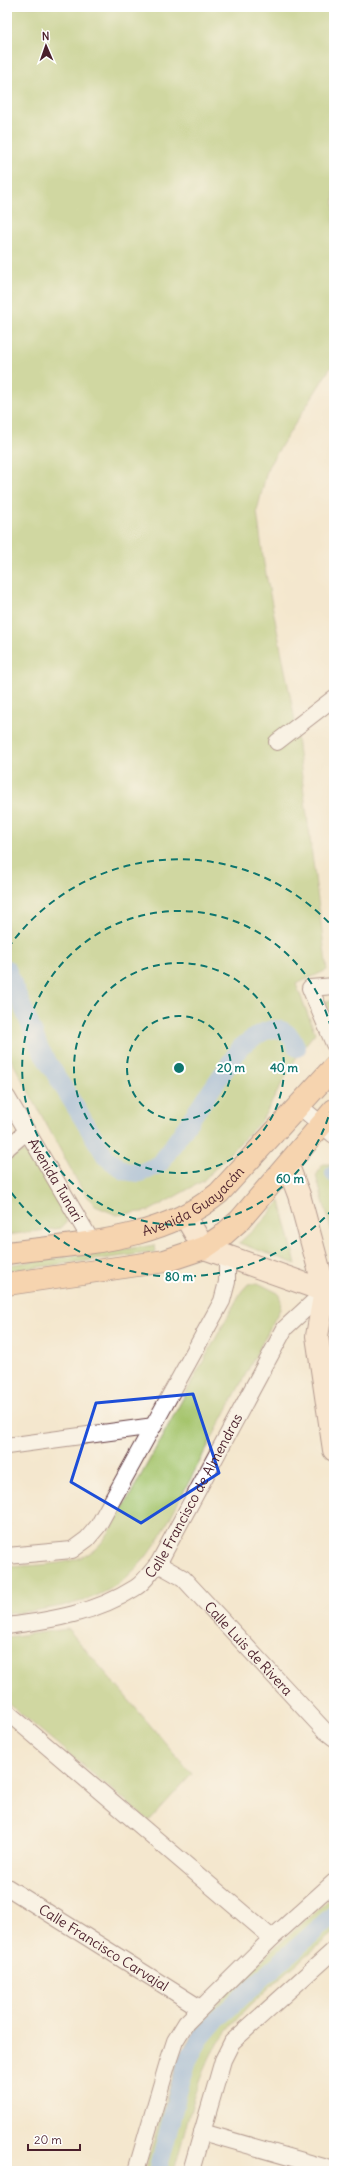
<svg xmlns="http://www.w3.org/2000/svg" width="341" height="2178" font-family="Delius,sans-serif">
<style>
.green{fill:#a5c46c;stroke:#78724c}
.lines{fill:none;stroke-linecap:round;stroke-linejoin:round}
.canal{stroke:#7aa9e4;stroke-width:18}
.street-casing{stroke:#643d43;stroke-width:18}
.secondary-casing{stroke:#643d43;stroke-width:24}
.primary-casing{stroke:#643d43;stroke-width:24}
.street{stroke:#fff;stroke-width:16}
.secondary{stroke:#fde4d0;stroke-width:22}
.primary{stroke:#f9bc8a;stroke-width:22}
.marked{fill:none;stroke:#1d4ed8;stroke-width:3;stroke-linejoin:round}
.ring{fill:none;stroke:#0f766e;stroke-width:2;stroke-dasharray:7 5}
.labels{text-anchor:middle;stroke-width:4;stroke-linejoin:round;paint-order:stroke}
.street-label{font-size:14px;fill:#4a1f2b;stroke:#fff}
.centre{fill:#0f766e;stroke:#fff;stroke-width:2}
.ring-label{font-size:12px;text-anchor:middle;font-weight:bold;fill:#0f766e;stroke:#fff;stroke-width:4;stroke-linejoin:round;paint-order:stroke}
</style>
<rect width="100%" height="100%" fill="#fff"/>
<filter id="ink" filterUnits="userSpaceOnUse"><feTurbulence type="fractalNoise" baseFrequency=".025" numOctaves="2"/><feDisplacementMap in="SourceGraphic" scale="8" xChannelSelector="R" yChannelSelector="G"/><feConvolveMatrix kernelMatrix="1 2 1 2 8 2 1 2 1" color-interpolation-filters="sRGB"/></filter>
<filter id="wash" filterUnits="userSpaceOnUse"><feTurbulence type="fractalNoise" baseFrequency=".012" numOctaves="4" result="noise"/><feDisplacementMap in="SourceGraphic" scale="16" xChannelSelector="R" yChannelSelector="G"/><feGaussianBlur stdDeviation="0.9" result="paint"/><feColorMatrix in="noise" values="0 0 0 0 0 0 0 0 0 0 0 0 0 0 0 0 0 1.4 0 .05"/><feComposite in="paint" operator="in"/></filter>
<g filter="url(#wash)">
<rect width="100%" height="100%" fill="#f4e7ce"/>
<!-- green -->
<path class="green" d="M7,7H334V362L268,467L257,511L264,564L294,715L327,970L296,984L315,1033L298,1054L262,1120L203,1181L149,1211L117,1215L95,1206L81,1188L7,1052Z
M334,1000V1021L326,1001Z
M25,1152L36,1158L67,1216L66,1223L61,1228L7,1235V1162L19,1153Z
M323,1164H334V1239L316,1176Z
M280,1201L296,1264L239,1243L262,1222Z
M155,1245L156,1252L7,1271V1265Z
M258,1283L278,1293L281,1301L280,1309L160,1537C119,1602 78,1605 7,1614V1567C32,1565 75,1566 94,1550C103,1543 109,1532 115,1523L241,1292L248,1284Z
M68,1629L192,1774L149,1821L7,1702V1637Z
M334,1895V1932C296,1966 231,2013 210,2057C193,2093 185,2133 174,2171H145L176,2066C191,2027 219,2001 248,1973C276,1946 305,1921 334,1895Z"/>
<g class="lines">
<!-- canal -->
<path class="canal" d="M7,969L40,1049L106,1157L124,1171L140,1173L160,1164L240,1048C259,1032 283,1015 297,1048
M334,1173V1174
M158,2171L180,2085L188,2060L200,2039L218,2018L334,1914"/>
</g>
</g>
<g filter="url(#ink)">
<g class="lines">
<!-- street casing -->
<g class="street-casing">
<g id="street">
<path d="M277,742L334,698"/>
<path d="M334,986L310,988L334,1044"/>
<path id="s1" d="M7,1097L92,1242"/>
<path d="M298,1105L334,1135"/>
<path d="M7,1148L26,1132"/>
<path d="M7,1446L154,1426"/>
<path d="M7,1556L72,1550L87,1539L98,1526L222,1301L227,1282V1256"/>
<path id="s2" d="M158,1564L183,1578L325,1731L334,1738"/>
<path id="s3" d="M7,1626C52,1620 96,1613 135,1588C144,1583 151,1571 158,1564L285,1328L325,1291L327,1292"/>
<path d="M7,1712L272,1938"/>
<path id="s4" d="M7,1887L200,2008"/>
<path d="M202,2132L334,2170"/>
<path d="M136,2171L168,2062L175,2041L186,2023L272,1938L334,1882"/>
<path d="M191,2171L223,2060L232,2042L334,1950"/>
</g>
</g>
<!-- secondary casing -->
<g class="secondary-casing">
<path id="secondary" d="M288,1166L299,1195L325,1291L331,1300
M185,1216L204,1248L325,1291
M325,1291L317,1336L334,1450"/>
</g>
<!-- primary casing -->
<g class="primary-casing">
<g id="primary">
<path id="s5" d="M7,1253C80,1243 159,1242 219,1193L334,1067"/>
<path d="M7,1284L165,1261L204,1248L223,1235L240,1220L334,1110"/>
</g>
</g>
<!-- street -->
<use href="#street" class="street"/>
<!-- secondary -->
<use href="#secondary" class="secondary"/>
<!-- primary -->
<use href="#primary" class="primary"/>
</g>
</g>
<!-- marked area -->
<path d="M0 0H341V2178H0ZM193,1394L219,1473L141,1523L71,1482L96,1403Z" fill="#f4e7ce" fill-opacity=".55" fill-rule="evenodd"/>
<path class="marked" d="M193,1394L219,1473L141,1523L71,1482L96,1403Z"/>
<!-- distance rings -->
<g class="ring">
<circle cx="179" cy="1068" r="52"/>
<circle cx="179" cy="1068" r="105"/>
<path d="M334 1094A157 157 0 1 1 334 1042"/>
<path d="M333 1209A209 209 0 0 1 8 1188M8 948A209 209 0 0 1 333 927"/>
</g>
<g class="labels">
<!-- street labels -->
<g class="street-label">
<text dy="5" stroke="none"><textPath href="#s1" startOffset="96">Avenida Tunari</textPath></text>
<text dy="5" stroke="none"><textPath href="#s5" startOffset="197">Avenida Guayacán</textPath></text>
<text dy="5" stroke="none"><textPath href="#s3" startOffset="245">Calle Francisco de Almendras</textPath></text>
<text dy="5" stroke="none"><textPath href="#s2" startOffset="125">Calle Luis de Rivera</textPath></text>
<text dy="5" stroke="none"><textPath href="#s4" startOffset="114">Calle Francisco Carvajal</textPath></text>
</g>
</g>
<circle cx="179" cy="1068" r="6" class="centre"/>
<g class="ring-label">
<text x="231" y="1072">20 m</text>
<text x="284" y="1072">40 m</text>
<text x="290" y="1183">60 m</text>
<text x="179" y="1281">80 m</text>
</g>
<!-- margin -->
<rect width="341" height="2178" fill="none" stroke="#fff" stroke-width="24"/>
<!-- north arrow -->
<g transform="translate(46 46) rotate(358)" stroke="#ffffff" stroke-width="3" paint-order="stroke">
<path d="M0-3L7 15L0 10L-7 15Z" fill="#4a1f2b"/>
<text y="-6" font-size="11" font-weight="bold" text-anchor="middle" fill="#4a1f2b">N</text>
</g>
<!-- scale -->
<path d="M28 2144v6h52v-6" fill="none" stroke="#4a1f2b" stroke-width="2"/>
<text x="34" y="2144" font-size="12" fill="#4a1f2b" stroke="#ffffff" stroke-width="3" paint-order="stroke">20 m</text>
</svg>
